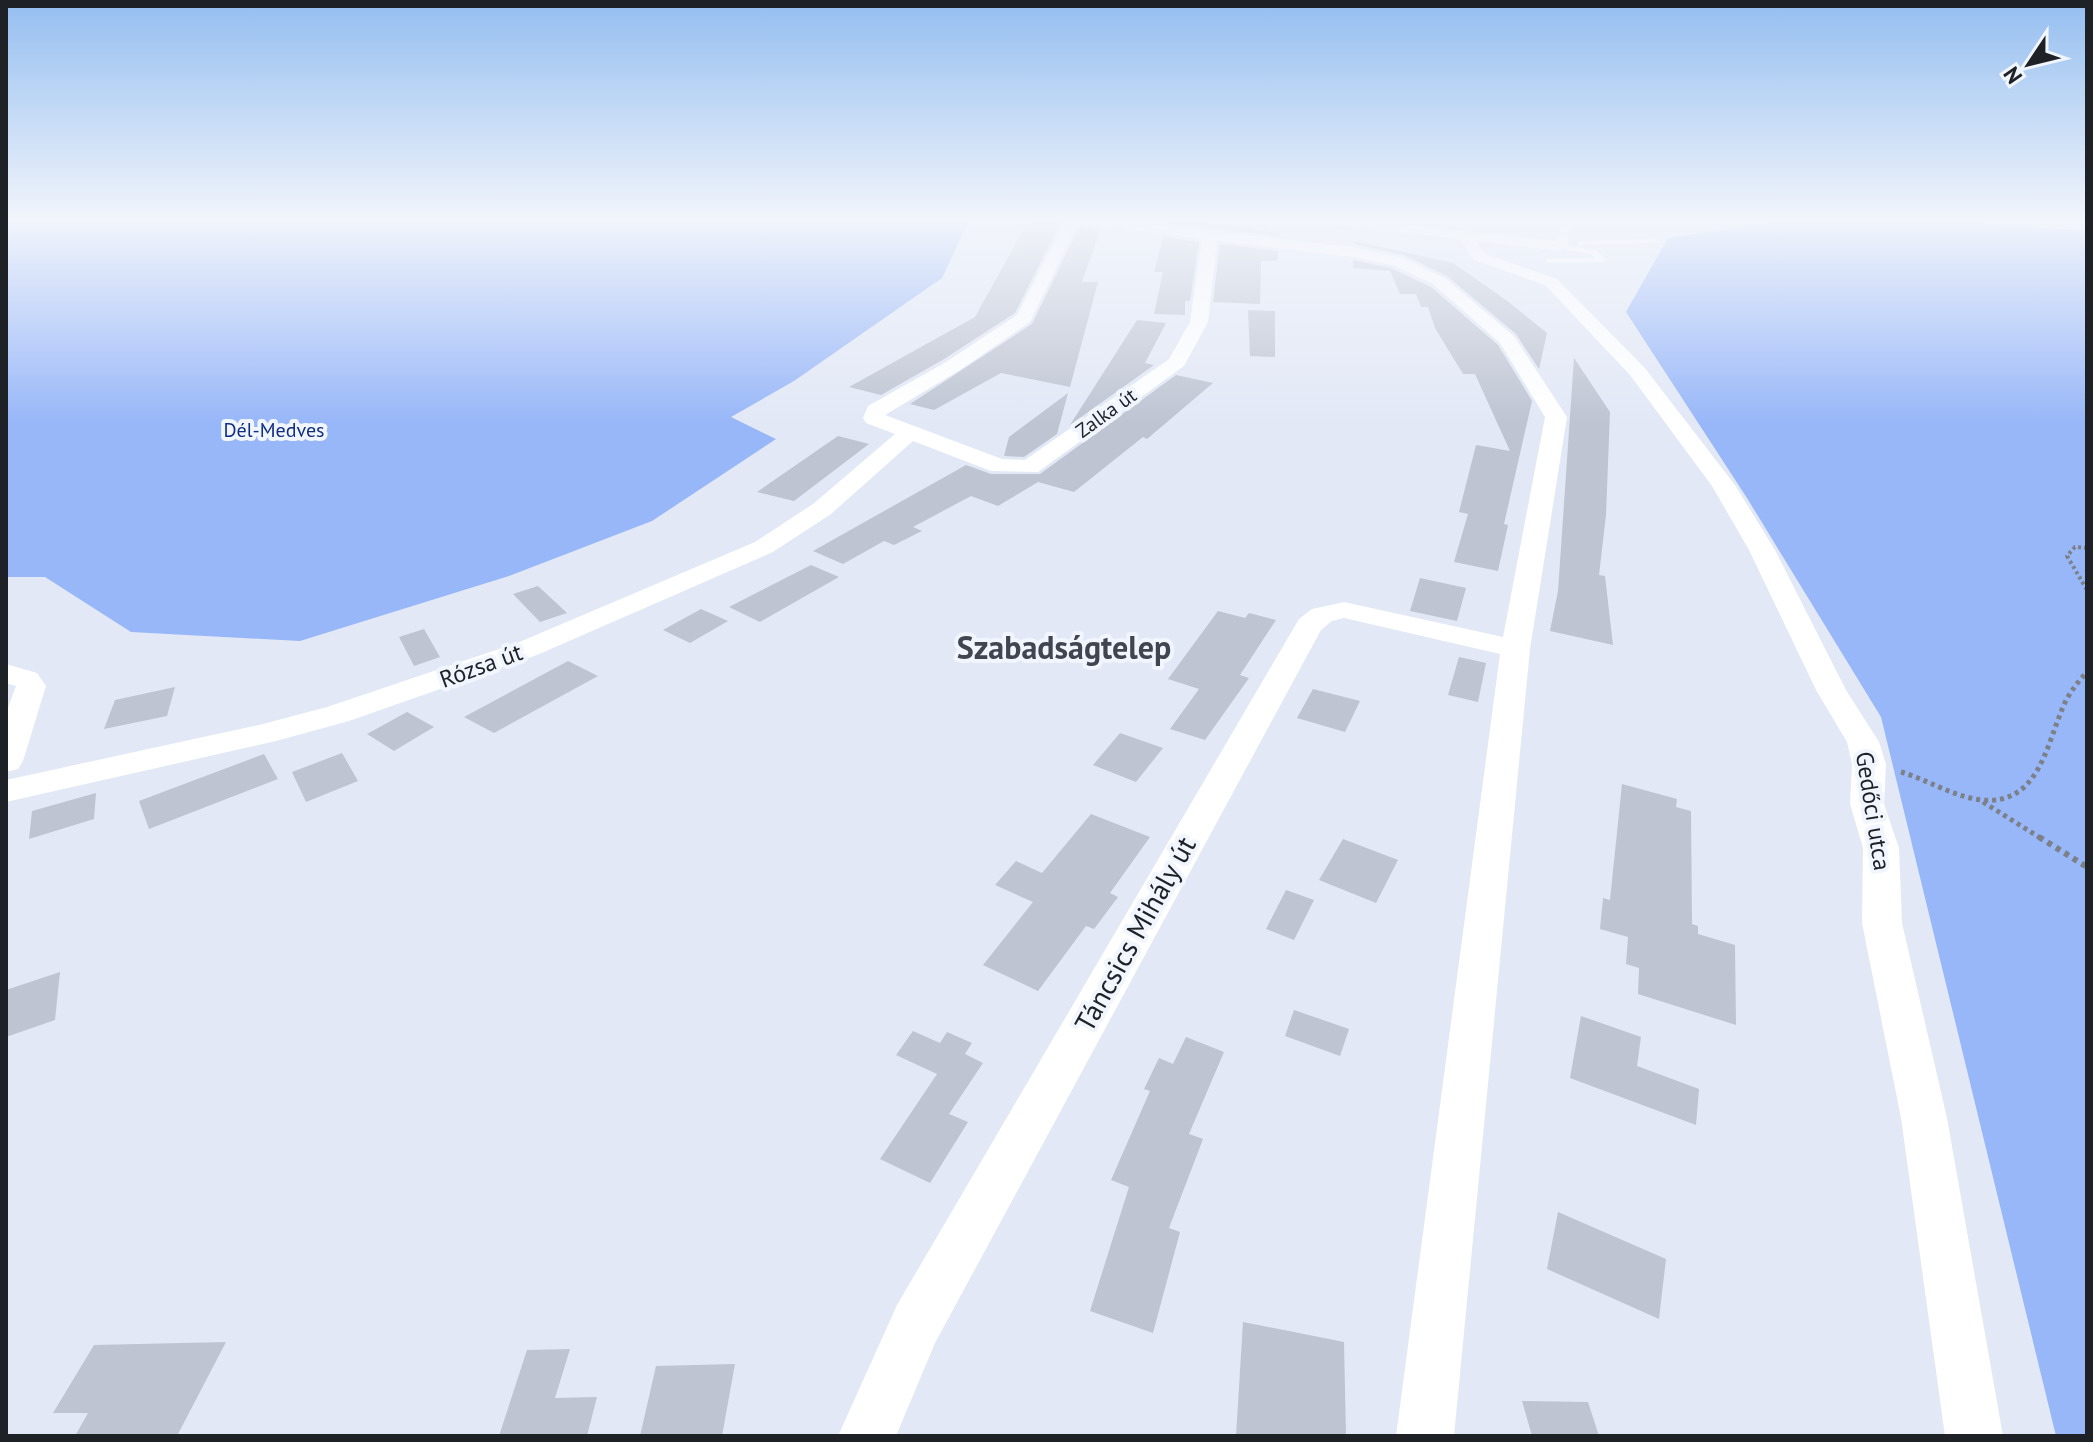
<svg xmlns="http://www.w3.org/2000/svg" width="2093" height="1442" font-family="'PT Sans',sans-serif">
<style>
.green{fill:#98b7f8}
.building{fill:#bec4d2}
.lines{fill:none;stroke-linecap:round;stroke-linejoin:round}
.path-far2{stroke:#7c8189;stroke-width:4;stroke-dasharray:3 3;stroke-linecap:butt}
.path-far1{stroke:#7c8189;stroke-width:5;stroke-dasharray:4 4;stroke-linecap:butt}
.path{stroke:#7c8189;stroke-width:6;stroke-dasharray:5 5;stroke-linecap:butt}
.lane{fill:#fff;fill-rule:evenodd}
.street{fill:#fff;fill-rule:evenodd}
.labels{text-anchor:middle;stroke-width:8;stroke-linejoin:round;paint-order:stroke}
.far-street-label{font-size:20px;fill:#1e2125;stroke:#f1f5fe}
.far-park-label{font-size:20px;fill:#102e83;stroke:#f1f5fe}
.street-label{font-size:24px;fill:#1e2125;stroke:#f1f5fe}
.near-street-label{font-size:28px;fill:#1e2125;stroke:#f1f5fe}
.district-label{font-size:32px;font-weight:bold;fill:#404550;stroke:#f1f5fe}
</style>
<rect width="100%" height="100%" fill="#e2e8f6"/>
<!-- green -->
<path class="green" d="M6,221H969L942,278L794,381L731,417L776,439L652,521L509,576L300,641L131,632L45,577H6Z
M1783,221H1943L2087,231V1436H2056L1881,717L1747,498L1626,312L1668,238Z"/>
<!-- building -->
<path class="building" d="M1028,221H1060V224L1015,313L944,359L881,395L849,387L975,317Z
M1167,221L1231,225L1280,233V236L1166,223Z
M1080,226L1101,229L1082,282H1098L1070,387L1001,373L934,410L910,404L1032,324Z
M1163,237L1199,242L1190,301H1185V315L1154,314L1163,272H1154Z
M1354,241L1453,263L1506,300L1547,333L1539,369L1516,334L1447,276L1404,255L1354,244Z
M1220,244L1278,251L1277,261H1261L1260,304L1213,302Z
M1353,260L1391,268L1431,287L1498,345L1532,401L1504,524L1508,525L1498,571L1454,562L1468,514L1459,512L1476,445L1510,451L1475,374H1463L1435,328L1428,307H1421L1416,294H1400L1390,271L1353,268Z
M1248,310L1275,311V357L1250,356Z
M1137,320L1166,323L1145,363L1154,365L1070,425Z
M1574,358L1610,412L1606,515L1599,575L1605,576L1613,645L1550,631L1558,591Z
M1176,375L1213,383L1147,439L1143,437L1074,492L1038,482L998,506L971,496L913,527L922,531L894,545L884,541L843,564L813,551L966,465L991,474H1040Z
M1068,393L1057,434L1024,457L1004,456L1009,437Z
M838,436L869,444L794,501L757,492Z
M811,565L839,577L760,622L729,607Z
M1420,578L1466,588L1457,621L1410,611Z
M538,586L567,613L540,622L513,594Z
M701,609L728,621L690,643L663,630Z
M1218,611L1245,618L1249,613L1276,620L1240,675L1249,678L1205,740L1170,729L1199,689L1168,679Z
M424,629L440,657L414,666L399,637Z
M1459,657L1486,663L1478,702L1448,695Z
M568,661L598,676L494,733L464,717Z
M175,687L167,716L104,729L115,700Z
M1313,689L1360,701L1345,732L1297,718Z
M407,712L434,727L394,751L367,734Z
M1120,733L1163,748L1136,782L1093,765Z
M342,753L358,781L306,802L292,772Z
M264,754L278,779L149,829L139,801Z
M1622,784L1677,799L1676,807L1691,811L1692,924L1698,926V934L1735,945L1736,1025L1638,994L1639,968L1626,964L1628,937L1600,929L1603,898L1610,900Z
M96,793L94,819L29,839L32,811Z
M1091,814L1150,837L1110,893L1118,897L1094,929L1086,926L1038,991L983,965L1033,902L995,885L1016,861L1042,873Z
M1343,839L1398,860L1376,903L1319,880Z
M1286,890L1314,900L1294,940L1266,929Z
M60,972L55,1020L6,1037V990Z
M1294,1010L1349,1029L1340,1056L1285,1036Z
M1581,1016L1641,1037L1637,1066L1699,1089L1696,1125L1570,1078Z
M913,1031L940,1043L947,1032L972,1043L965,1054L983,1063L949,1114L968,1122L930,1183L880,1159L937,1074L896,1055Z
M1186,1037L1224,1052L1189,1134L1203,1139L1169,1228L1180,1232L1153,1333L1090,1311L1129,1187L1111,1180L1150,1091L1144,1089L1159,1058L1173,1064Z
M1558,1212L1666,1259L1659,1319L1547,1269Z
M1243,1322L1344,1342L1346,1436H1236Z
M226,1342L177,1436H75L88,1413H53L94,1345Z
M570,1349L555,1398L597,1397L587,1436H499L527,1350Z
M735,1364L722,1436H640L656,1366Z
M1522,1401L1588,1402L1599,1436H1532Z"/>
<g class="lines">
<!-- path-far2 -->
<path class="path-far2" d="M2087,548L2075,547L2067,556L2087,590"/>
<!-- path-far1 -->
<path class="path-far1" d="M1901,772C1928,780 1954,797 1982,800C2038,805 2046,747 2063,707C2069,693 2077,683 2087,672
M1983,802L2042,839"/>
<!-- path -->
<path class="path" d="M2039,837L2087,867"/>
<!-- lane -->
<path class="lane" d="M1563,221H1571L1567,239L1563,241L1559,239Z
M1687,221H1705L1690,224Z
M1656,239L1659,243L1580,245L1576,243L1580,241Z
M1557,244L1596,250L1607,260L1603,262L1545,263L1548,259L1595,258L1591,254L1557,248Z"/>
<!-- street -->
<path class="street" d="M1065,221H1118L1210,231L1353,247L1403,258L1445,278L1514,336L1567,417L1530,649L1454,1436H1396L1500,654L1344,618L1332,621L1321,630L935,1343L896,1436H838L897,1305L1299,619L1312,609L1344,602L1503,637L1545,417L1500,343L1433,284L1392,265L1353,257L1217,241L1208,322L1184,366L1038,472L991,471L913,441L831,514L773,552L537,655L349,721L276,741L6,802V780L263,724L327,707L517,643L755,542L813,504L895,434L866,423L863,418L868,406L946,362L1017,315ZM1078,223L1202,239L1190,322L1169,359L1025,460L1002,459L885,415L960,370L1030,322Z
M1331,221H1373L1555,241L1558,236H1568V246L1560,251L1476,241L1485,254L1557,279L1644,367L1735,485L1775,550L1846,690L1879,742L1886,764L1884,804L1899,848L1902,923L1947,1118L2003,1436H1945L1901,1118L1862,923L1863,848L1850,804L1852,764L1847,742L1816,690L1749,550L1712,486L1630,375L1545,285L1474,260L1460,239L1338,225Z
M6,664L37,673L46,686L23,761L18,769L6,772V713L16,686L6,683Z"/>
</g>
<!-- sky -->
<linearGradient id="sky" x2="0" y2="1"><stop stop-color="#94bef0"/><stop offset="0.52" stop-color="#f2f5fb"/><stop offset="1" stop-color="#f2f5fb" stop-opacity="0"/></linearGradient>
<rect width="2093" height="423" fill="url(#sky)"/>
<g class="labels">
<!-- far-street labels -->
<g class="far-street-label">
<text transform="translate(1106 413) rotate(-36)" y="7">Zalka út</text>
</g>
<!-- far-park labels -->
<g class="far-park-label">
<text x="274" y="437">Dél-Medves</text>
</g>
<!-- street labels -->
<g class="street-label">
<text transform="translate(481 666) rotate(-20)" y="8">Rózsa út</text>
<text transform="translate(1873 811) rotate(81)" y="8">Gedőci utca</text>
</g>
<!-- near-street labels -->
<g class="near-street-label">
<text transform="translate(1135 934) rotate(-61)" y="10">Táncsics Mihály út</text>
</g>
<!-- district labels -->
<g class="district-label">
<text x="1064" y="659">Szabadságtelep</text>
</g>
</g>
<!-- border -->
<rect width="2093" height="1442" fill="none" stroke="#1e2125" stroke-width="16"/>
<!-- north arrow -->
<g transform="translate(2029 64) rotate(235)" stroke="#f1f5fe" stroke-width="6" paint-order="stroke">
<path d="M0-6L14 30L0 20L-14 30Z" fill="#1e2125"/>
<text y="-12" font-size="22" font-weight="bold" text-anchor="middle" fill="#1e2125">N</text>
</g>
</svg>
